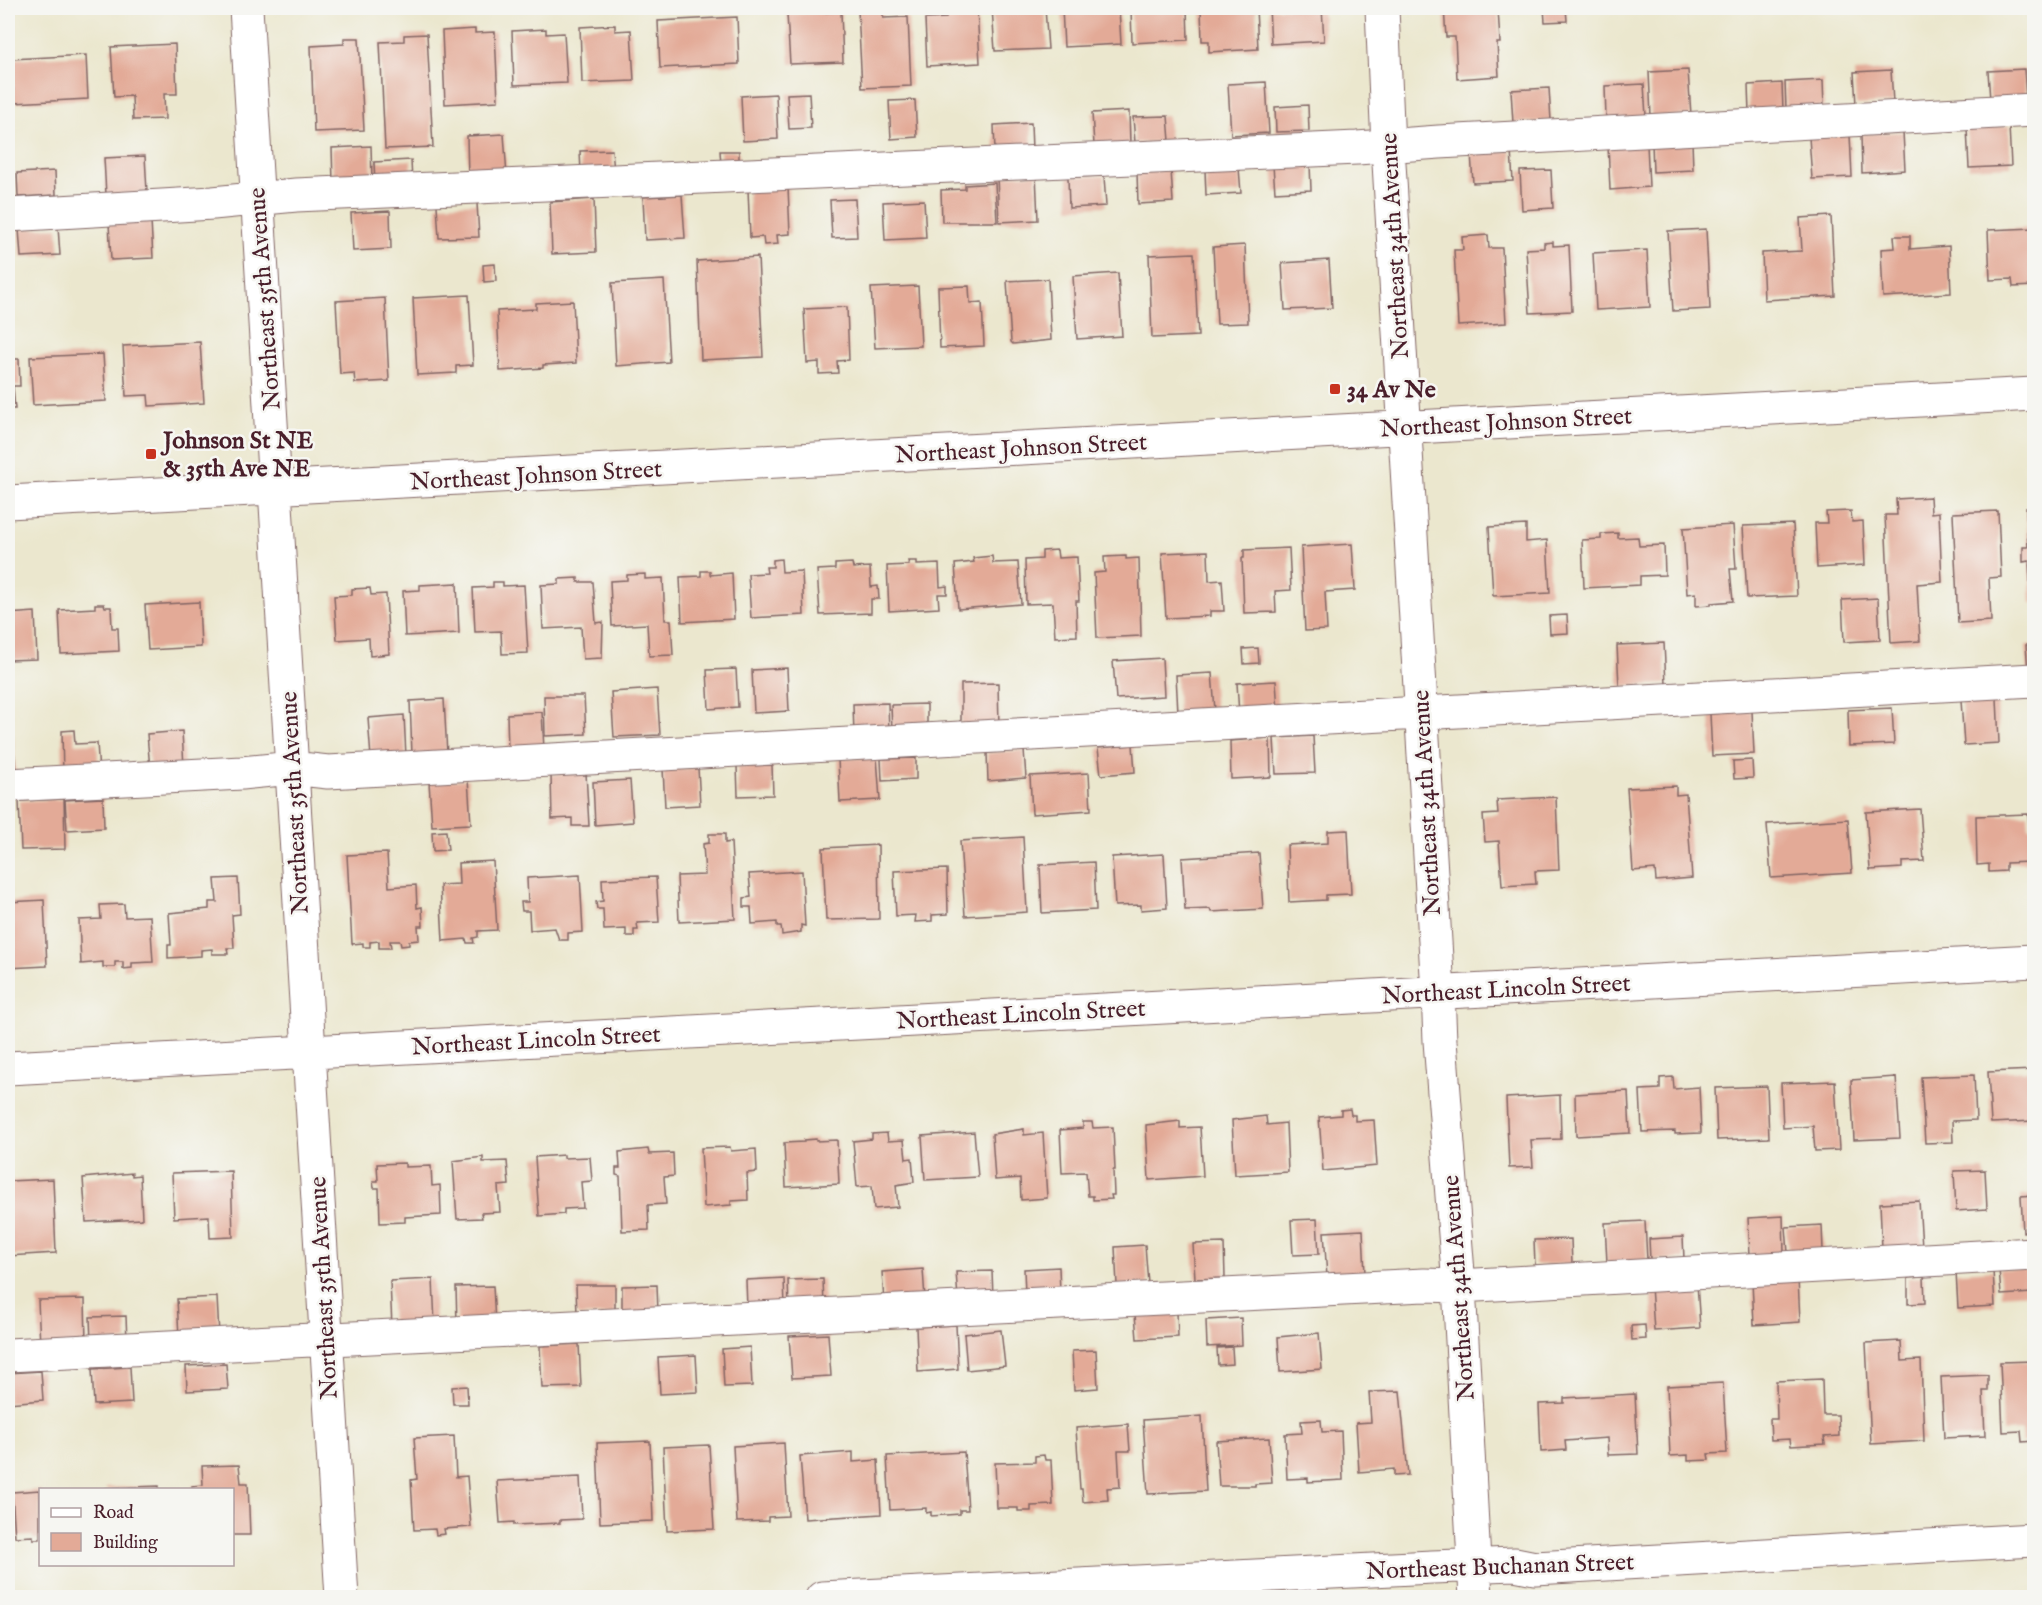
<svg xmlns="http://www.w3.org/2000/svg" width="2042" height="1605" font-family="'IM FELL English',serif">
<style>
.building{fill:#e3aa97}
.lines{fill:none;stroke-linecap:round;stroke-linejoin:round}
.minor-casing{stroke:#826564;stroke-width:35}
.minor{stroke:#fff;stroke-width:33}
.poi-dot{fill:#c8321e;stroke:#f6f6f2;stroke-width:2}
.labels{text-anchor:middle;stroke-width:5;stroke-linejoin:round;paint-order:stroke}
.street-label{font-size:24px;fill:#4a1f2b;stroke:#f6f6f2}
.poi-label{font-size:24px;font-weight:bold;fill:#4a1f2b;stroke:#f6f6f2;text-anchor:start}
</style>
<rect width="100%" height="100%" fill="#f6f6f2"/>
<filter id="ink" filterUnits="userSpaceOnUse"><feTurbulence type="fractalNoise" baseFrequency=".0167" numOctaves="2"/><feDisplacementMap in="SourceGraphic" scale="12" xChannelSelector="R" yChannelSelector="G"/><feConvolveMatrix kernelMatrix="1 2 1 2 8 2 1 2 1" color-interpolation-filters="sRGB"/></filter>
<filter id="wash" filterUnits="userSpaceOnUse"><feTurbulence type="fractalNoise" baseFrequency=".008" numOctaves="4" result="noise"/><feDisplacementMap in="SourceGraphic" scale="24" xChannelSelector="R" yChannelSelector="G"/><feGaussianBlur stdDeviation="1.35" result="paint"/><feColorMatrix in="noise" values="0 0 0 0 0 0 0 0 0 0 0 0 0 0 0 0 0 1.4 0 .05"/><feComposite in="paint" operator="in"/></filter>
<g filter="url(#wash)">
<rect width="100%" height="100%" fill="#ebe7ce"/>
<g id="blocks">
<!-- building -->
<path class="building" d="M946,8H977L980,63L927,66L925,19L946,18Z
M992,8H1045L1048,49L995,51Z
M1062,8H1119L1121,44L1064,47Z
M1131,8H1187L1188,40L1132,43Z
M1201,8H1256L1258,49L1209,52V41H1202Z
M1269,8H1322L1324,41L1271,44Z
M1444,8H1498L1500,43H1497L1499,76L1457,79L1455,37H1446Z
M1544,8H1566L1567,21L1545,22Z
M883,9V18L908,17L911,86L862,88L858,10Z
M841,12L843,62L790,64L787,14Z
M737,17L739,64L660,68L658,21Z
M615,25V31L631,30L634,81L582,83L580,27Z
M475,29V33L495,32L498,101L445,104L442,31Z
M546,29V34L564,33L567,83L514,85L512,31Z
M427,34L433,147L385,149L380,42L404,41V35Z
M344,38H359L364,130L314,132L311,46L344,44Z
M175,44L177,94H164L165,119L133,120L132,96L114,97L111,47Z
M86,55L88,99L14,103L12,59Z
M2029,68H2034V97H2031Z
M2024,69L2026,98L1990,100L1988,71Z
M1688,70L1691,115L1651,117L1649,72Z
M1891,70L1893,103L1856,105L1854,72Z
M1823,80L1824,107L1786,109L1785,82Z
M1266,82L1269,133L1231,135L1228,84Z
M1782,83L1783,111L1749,113L1748,85Z
M1644,84L1646,117L1606,119L1605,86Z
M1549,88L1551,121L1513,123L1511,90Z
M809,93L811,128L789,129L787,94Z
M776,94L778,139L743,141L741,96Z
M915,100L917,137L891,139L889,101Z
M1308,105L1309,131L1276,132L1275,107Z
M1129,111L1130,144L1094,145L1092,113Z
M1168,116L1170,141L1135,143L1133,117Z
M1031,123L1032,150L995,152L994,125Z
M2009,126L2011,166L1969,168L1967,128Z
M1903,132L1905,170L1862,173L1861,134Z
M504,134L507,176L468,178L467,136Z
M1850,135L1852,177L1812,179L1809,137Z
M1692,141L1693,170L1653,172L1652,143Z
M1647,144L1649,187L1610,190L1608,145Z
M371,146L372,181L333,183L332,148Z
M612,150L614,171L581,173L580,151Z
M720,151H739V164L721,165Z
M1511,151L1513,181L1473,183L1471,153Z
M145,156L147,192L106,195L104,158Z
M411,160L412,182L375,184L374,162Z
M1310,164L1311,190L1275,192L1273,166Z
M1239,168L1241,193L1206,195L1205,170Z
M1171,170L1173,202L1138,204L1137,172Z
M1551,170L1553,208L1522,210L1520,171Z
M55,171L56,195L18,197L17,173Z
M1036,174L1038,220L999,222L997,176Z
M1104,176L1106,206L1069,208L1068,177Z
M995,183L997,222H942L941,190L965,189V185Z
M788,187L790,234L777,235L778,244L764,245L763,237L750,238L748,189Z
M682,195L685,238L645,240L643,197Z
M594,199L596,252L552,254L550,202Z
M855,199L857,237L832,238L830,200Z
M924,200L926,238L885,240L883,202Z
M477,203L479,237L439,238L437,205Z
M390,211L391,249L353,251L351,213Z
M1831,216L1835,296L1764,300L1762,253L1802,251L1800,218Z
M151,221L153,258L111,260L109,223Z
M58,227L60,255L21,257L19,229Z
M2034,228V286L2013,287L2012,279L1990,280L1988,230Z
M1706,229L1710,309L1673,311L1668,231Z
M1488,235L1489,248H1502L1506,323L1458,326L1454,250H1463L1462,237Z
M1894,236H1910V249L1949,246L1951,293L1883,297L1881,249L1895,248Z
M1553,242V246L1569,245L1572,311L1530,313L1526,249L1544,248V243Z
M1245,245L1248,323L1217,324L1213,247Z
M1647,250L1650,307L1596,310L1593,253Z
M1194,253L1198,336L1152,338L1149,255Z
M758,257L763,357L701,360L697,261Z
M1329,260L1332,308L1285,310L1282,263Z
M495,264L496,281L484,282L483,265Z
M1118,273L1122,336L1077,339L1073,276Z
M1048,279L1051,340L1013,344L1011,342L1007,281Z
M664,280L669,362L616,366L612,283Z
M918,286L921,346L875,348L871,288Z
M969,286L970,303L982,302L984,346L940,348L938,287Z
M469,295L473,365L456,366V373L417,375L413,298Z
M385,298L389,381L355,383L354,373L340,374L336,301Z
M573,301L576,363L543,365V368L500,371L497,311L536,309V303Z
M847,307L849,360L837,361L838,373L819,374V362L807,363L804,309Z
M200,342L204,403L149,406L148,395L126,396L123,346Z
M103,354L106,401L33,405L30,357Z
M8,359H19L20,386H13L15,409H8Z
M1930,497L1931,513L1939,512L1942,582L1917,584L1920,641L1891,643L1885,515H1897L1896,499Z
M2034,507V603H2031L2029,561L2023,562V547H2028L2026,508Z
M1851,511L1852,522L1863,521L1865,565L1817,568L1815,523H1827L1826,512Z
M1998,511L2001,577L1989,578L1991,621L1958,623L1953,513Z
M1793,524L1797,596L1747,598L1743,526Z
M1526,525V542L1547,540L1550,593L1493,596L1489,527Z
M1733,525L1736,569H1730L1733,601L1711,603V605L1696,606V593L1687,594L1683,528Z
M1618,533V538L1638,537L1639,546L1664,545L1665,575L1640,576V585L1584,588L1582,540L1601,539V534Z
M1352,544L1355,590L1325,592L1327,630L1305,631L1301,547Z
M1289,548L1291,590L1275,591L1276,612L1244,613L1242,558H1244V550Z
M1057,550L1058,558L1077,557L1079,601H1076L1077,636L1055,637L1053,603L1026,604L1025,560L1042,559V551Z
M1208,551L1209,581L1222,580L1224,611H1210V616L1166,618L1162,553Z
M992,556L993,563L1018,562L1021,604L958,609L955,564L974,562L973,558Z
M1126,556V559L1139,558L1141,636L1097,638L1094,573L1105,572L1104,557Z
M781,559L782,572L802,571L804,615L751,618L748,574L767,573L766,567H773V560Z
M908,561H917V565L939,564L940,587L947,586V594H938L939,608L889,611L887,566L909,565Z
M852,563L853,568L870,567L871,587L878,586L879,599H871V613L820,615L817,570L835,569V564Z
M701,571H710V575L732,573L734,619L682,622L680,577L701,576Z
M645,574V579L663,578L665,620H671L673,655L649,656L647,624L612,626L610,581L627,580V575Z
M578,578V582H593L596,623L603,622L602,658L583,659L581,627L543,629L541,585L559,584V579Z
M493,582H503V586L524,585L528,653L502,654L501,631L475,632L473,588L493,587Z
M457,583L459,633L405,636L403,591L420,590V585Z
M370,588L371,595L386,594L389,654L370,656L369,638L337,640L334,596L352,595V589Z
M1878,598L1880,640L1844,642L1842,600Z
M199,602L201,647L148,650L145,605Z
M95,604H104L105,607H111L112,628H118L119,651L61,654L59,610L95,608Z
M35,612L37,659L8,660V614Z
M1567,615L1568,633L1550,634L1549,616Z
M1664,643L1666,684L1619,686L1617,645Z
M2026,645H2034V671H2028Z
M1258,648L1259,663L1244,664L1243,649Z
M1162,658L1164,696L1116,699L1113,661Z
M787,668L789,711L754,713L752,670Z
M736,669L738,707L709,709L707,670Z
M1212,673L1215,710L1178,713L1176,675Z
M1276,681L1278,712L1239,714L1237,683Z
M998,683L999,727H961V684Z
M657,689L660,735L614,737L611,692Z
M544,696H584L586,734L545,736Z
M1997,698L1999,743L1964,745L1961,700Z
M444,699L447,754L412,755L410,701Z
M888,703L889,733L854,735L853,704Z
M927,704V730L892,731L891,705Z
M1892,708L1894,744L1849,746L1848,710Z
M1752,711L1754,754L1712,756L1710,714Z
M542,712L544,750L508,751L507,714Z
M404,715L406,756L371,758L368,718Z
M74,730L75,744L97,743L99,773L63,775L62,731Z
M182,731L184,767L150,769L147,734Z
M13,734L16,778H8V735Z
M1313,736L1315,773L1276,774L1274,738Z
M1270,738L1271,777L1231,779L1230,741Z
M1133,745L1135,772L1101,775L1098,748Z
M1024,750L1026,778L988,781L987,753Z
M877,757L880,800L840,802L838,759Z
M916,758V779L882,781L881,759Z
M1752,760L1753,778L1734,779L1733,761Z
M772,765L773,795L738,796L737,766Z
M698,768L700,805L665,807L663,769Z
M586,773L589,826H572V818L552,819L551,775Z
M1089,773L1091,810L1032,814L1030,776Z
M468,779L471,824L432,826L429,782Z
M630,780L633,822L595,825L593,782Z
M1676,786V795L1686,794L1692,878L1656,881L1655,869L1633,871L1627,788Z
M1556,797L1559,870L1535,871L1536,884L1502,886L1499,841L1485,842L1483,815L1498,814L1497,800Z
M103,798L104,828L67,830L65,800Z
M64,799L65,849L21,850L19,801Z
M1920,809L1924,861L1902,862V868L1870,870L1866,812Z
M2028,814L2029,828H2034V852L2030,853V862L2006,863V871L1989,872V864L1977,865L1976,816Z
M1848,819L1852,873L1771,878L1767,824Z
M1348,830L1351,894L1326,895V900L1289,902L1287,845L1328,843V831Z
M446,831L448,850L433,851L432,832Z
M709,834H725V843L731,842L735,919L679,922L677,876L705,875L703,844L709,843Z
M1023,837L1027,912L965,916L960,841Z
M878,845L879,919L826,920L823,848Z
M387,853L389,887L416,885L417,908L422,907L423,926H418L419,940L409,941V945L401,946L400,941H390L391,948H379V941L370,942V947H363V943L352,944L347,855Z
M1259,853L1263,909L1211,912L1210,909L1185,910L1182,858Z
M1164,854L1167,908L1141,910V905L1115,906L1112,857Z
M493,861L497,930L478,931V937L473,938L474,943H467L466,939L443,941L440,885L459,884L458,863Z
M1094,862L1096,910L1042,913L1040,865Z
M947,869L948,914L932,915V921L915,922L916,915L896,916L894,871Z
M802,871L805,926L801,925V932L782,935L781,926H777V922L752,924L751,907H744V898L751,897L749,874Z
M580,875L583,932L568,933V940H559L555,928L530,930L529,911H522L521,902H528L527,878Z
M656,877L659,922L637,923L638,930H634V936H626V929L604,930L603,909H597L596,902L603,901L602,879Z
M238,878L240,914L232,915L234,948H227L228,954H212V949L201,950V956L168,958V945H171L169,913L209,909V902H217L215,879Z
M44,900L47,966L8,968V902Z
M124,904L125,917L150,916L153,962L132,963V968L123,969V962H115V967H103V962L81,964L79,920L101,919L100,905Z
M2034,1070V1121L1991,1123L1988,1072Z
M1974,1075L1976,1120L1952,1121L1953,1142L1925,1143L1921,1077Z
M1673,1077L1674,1089L1699,1087L1701,1133L1675,1134V1131L1642,1132L1640,1090L1660,1089V1078Z
M1896,1077L1900,1138L1854,1140L1851,1080Z
M1835,1081L1839,1150L1815,1151L1813,1126L1783,1128L1781,1083Z
M1767,1086L1769,1138L1717,1140L1715,1088Z
M1628,1091L1630,1133L1576,1136L1575,1094Z
M1560,1095L1561,1139L1531,1140L1533,1167L1509,1168L1506,1098Z
M1350,1109L1351,1115H1355V1121L1374,1120L1377,1166L1323,1171L1319,1117L1341,1115V1110Z
M1266,1116L1267,1125L1286,1123L1288,1172L1235,1175L1232,1120Z
M1180,1121V1128L1200,1127L1203,1176L1149,1180L1146,1125Z
M1083,1122H1092L1093,1128L1113,1127L1115,1170H1113L1114,1195H1111L1112,1199L1093,1200V1196H1088L1086,1172L1062,1173L1060,1130L1083,1128Z
M1024,1129V1135L1043,1133L1047,1198L1021,1200L1020,1178L995,1180L992,1134Z
M974,1132L978,1177L925,1180L922,1136Z
M887,1133L888,1141L904,1140L906,1159L912,1158L914,1182L896,1185L898,1207L874,1209L872,1186L857,1187L853,1141L872,1139V1134Z
M816,1139V1141L837,1140L839,1184L786,1187L784,1143L804,1142V1140Z
M730,1147L731,1151L756,1149L757,1172L747,1173L748,1200L731,1201V1205L704,1207L701,1148Z
M648,1149L649,1154L673,1153L674,1176L664,1177L666,1204L648,1205L649,1230L622,1231L620,1176L616,1175V1168H620L619,1152Z
M564,1155V1158L590,1157L592,1181L581,1182L583,1208L564,1209V1214L539,1216L535,1157Z
M483,1157V1162L507,1161L509,1185L498,1186L500,1212L481,1213L482,1218L457,1219L453,1161Z
M405,1163V1167L431,1166L432,1186L440,1185L441,1215L405,1217V1222L380,1223L379,1188H374L373,1181H378L377,1164Z
M1985,1170L1987,1209L1956,1211L1954,1171Z
M231,1171L233,1237L210,1238L209,1216L174,1218L172,1173Z
M132,1173V1176L140,1175L142,1219L86,1222L83,1178Z
M53,1179L56,1253L8,1256V1181Z
M2034,1195V1231L2023,1232L2021,1196Z
M1919,1201L1922,1247L1882,1249L1880,1203Z
M1783,1216L1784,1254L1750,1255L1748,1218Z
M1317,1219L1319,1254L1293,1255L1291,1220Z
M1645,1221L1647,1260L1607,1263L1605,1223Z
M1822,1225L1823,1251L1788,1253L1786,1227Z
M1363,1230L1365,1275L1327,1277L1324,1232Z
M1683,1237L1684,1259L1650,1260L1649,1239Z
M1571,1239L1572,1264L1535,1265L1534,1240Z
M1224,1243L1225,1278L1195,1279L1193,1244Z
M1145,1245L1148,1284L1117,1285L1115,1247Z
M1059,1267L1060,1292L1025,1294L1024,1269Z
M2031,1268L2032,1293L2001,1295L1999,1269Z
M923,1269L925,1299L884,1302L882,1272Z
M1993,1270L1995,1306L1958,1308L1956,1272Z
M992,1271L993,1297L958,1298L956,1272Z
M1924,1277L1925,1303L1908,1304V1278Z
M784,1278L785,1307L747,1308L746,1280Z
M1798,1278L1800,1322L1754,1325L1752,1280Z
M433,1279L435,1325L392,1327L390,1281Z
M823,1279L824,1306L789,1308L788,1280Z
M1697,1283L1700,1328L1654,1331L1651,1286Z
M576,1285H615V1315L577,1316Z
M657,1285L658,1313L622,1314V1286Z
M493,1286L495,1323L457,1324L456,1287Z
M217,1297L219,1335L179,1337L177,1299Z
M85,1299L86,1344L40,1346L38,1300Z
M1177,1312L1178,1337L1137,1339L1135,1314Z
M126,1316L127,1341L91,1342L90,1317Z
M1241,1318L1242,1345L1207,1347L1206,1320Z
M956,1325L958,1369L918,1372L916,1327Z
M1645,1325L1646,1339L1632,1340L1631,1326Z
M1001,1330L1005,1366L967,1370L964,1334Z
M1319,1333L1322,1369L1280,1372L1278,1337Z
M828,1334L831,1376L792,1378L789,1336Z
M1901,1341L1902,1361L1921,1360L1924,1441L1871,1444L1866,1343Z
M579,1344L581,1387L542,1388L540,1346Z
M750,1347L752,1386L724,1387L722,1349Z
M1232,1347L1233,1364L1218,1365L1217,1348Z
M1096,1350L1098,1388L1074,1390L1072,1351Z
M696,1355L698,1392L660,1394L658,1357Z
M2034,1361V1441L2022,1442L2021,1431L2003,1432L2000,1362Z
M226,1364L228,1389L187,1391L186,1366Z
M130,1367L132,1403L94,1405L92,1369Z
M41,1371L43,1400L8,1403V1373Z
M1988,1375V1391H1983L1985,1436L1944,1438L1941,1377Z
M1822,1379L1823,1415H1838L1839,1436L1824,1437L1825,1444L1791,1446L1790,1439L1771,1440L1770,1419H1777L1776,1381Z
M1723,1383L1727,1453L1708,1454L1709,1460L1688,1461V1455L1670,1456L1667,1386Z
M467,1386L468,1404H453L452,1387Z
M1400,1391L1408,1475L1394,1476V1469L1359,1472L1356,1423L1371,1422L1369,1392Z
M1635,1394L1638,1454L1608,1455L1607,1438L1565,1441L1566,1450L1541,1452L1539,1404L1564,1403V1398Z
M1202,1416L1206,1491L1148,1494L1143,1420Z
M1321,1420L1322,1432L1341,1431L1343,1480L1308,1482V1478L1287,1479L1285,1434L1302,1433L1301,1421Z
M1128,1424L1130,1451H1118L1120,1487L1107,1488L1108,1500L1083,1502L1082,1489H1080L1076,1428Z
M454,1436L456,1477L467,1476L471,1527L444,1529L445,1534L436,1535L435,1529L414,1530L411,1480L417,1479L414,1438Z
M1269,1438L1272,1483L1255,1484V1486H1219L1216,1441Z
M650,1441L653,1521L600,1523L597,1443Z
M784,1443L788,1516L768,1517V1521L737,1522L733,1446Z
M709,1445L714,1529L667,1531L663,1447Z
M853,1452V1462L878,1460L881,1514L805,1519L800,1456Z
M964,1452L968,1510H960V1514L931,1516V1512L926,1513V1508L890,1510L887,1456Z
M1044,1455L1045,1460H1051L1053,1505L1031,1506V1511H1018V1508H997L995,1463L1035,1462V1456Z
M239,1465L241,1483H248L250,1535H232V1490H192V1486L203,1485L202,1466Z
M580,1477L582,1519L560,1520V1523L514,1525V1522L500,1523L497,1481Z
M159,1486V1490H106V1488Z
M40,1490V1539H33V1536L15,1537L12,1492Z"/>
</g>
</g>
<g filter="url(#ink)">
<use href="#blocks" fill-opacity="0" stroke="#826564" stroke-width="1.5"/>
<g class="lines">
<!-- minor casing -->
<g class="minor-casing">
<path id="minor" d="M246,8L342,1598
M1382,8L1388,146L1438,992L1440,1041L1459,1286L1476,1598
M8,215L213,203L296,195L1357,148L1439,142L2034,110
M8,502L2034,394
M8,785L242,773L292,768L328,772L2034,680
M8,1068L2034,961
M8,1355L1424,1285L1459,1286L2034,1254
M822,1598L1432,1567L1515,1564L1535,1568L2034,1540"/>
</g>
<!-- minor -->
<use href="#minor" class="minor"/>
</g>
</g>
<!-- markers -->
<g class="poi-dot">
<rect x="1329" y="383" width="12" height="12" rx="3"/>
<rect x="145" y="448" width="12" height="12" rx="3"/>
</g>
<g class="labels">
<!-- street labels -->
<g class="street-label">
<text transform="translate(1394 246) rotate(-93)" y="8">Northeast 34th Avenue</text>
<text transform="translate(264 299) rotate(-94)" y="8">Northeast 35th Avenue</text>
<text transform="translate(1506 422) rotate(-3)" y="8">Northeast Johnson Street</text>
<text transform="translate(1021 448) rotate(-3)" y="8">Northeast Johnson Street</text>
<text transform="translate(536 475) rotate(-3)" y="8">Northeast Johnson Street</text>
<text transform="translate(294 803) rotate(-93)" y="8">Northeast 35th Avenue</text>
<text transform="translate(1426 803) rotate(-93)" y="8">Northeast 34th Avenue</text>
<text transform="translate(1506 989) rotate(-3)" y="8">Northeast Lincoln Street</text>
<text transform="translate(1021 1014) rotate(-3)" y="8">Northeast Lincoln Street</text>
<text transform="translate(536 1040) rotate(-3)" y="8">Northeast Lincoln Street</text>
<text transform="translate(323 1288) rotate(-93)" y="8">Northeast 35th Avenue</text>
<text transform="translate(1458 1288) rotate(-94)" y="8">Northeast 34th Avenue</text>
<text transform="translate(1500 1566) rotate(-2)" y="8">Northeast Buchanan Street</text>
</g>
<!-- poi labels -->
<g class="poi-label">
<text x="1347" y="397">34 Av Ne</text>
<text x="163" y="448">Johnson St NE<tspan x="163" dy="28">&amp; 35th Ave NE</tspan></text>
</g>
</g>
<!-- margin -->
<rect width="2042" height="1605" fill="none" stroke="#f6f6f2" stroke-width="30"/>
<!-- legend -->
<rect x="39" y="1488" width="195" height="78" fill="#f6f6f2" stroke="#b1a0a2" stroke-width="1.5"/>
<rect x="51" y="1508" width="30" height="9" fill="#ffffff" stroke="#b1a0a2" stroke-width="1.5"/>
<text x="93" y="1518" font-size="18" fill="#4a1f2b">Road</text>
<rect x="51" y="1533" width="30" height="18" fill="#e3aa97" stroke="#b1a0a2" stroke-width="1.5"/>
<text x="93" y="1548" font-size="18" fill="#4a1f2b">Building</text>
</svg>
